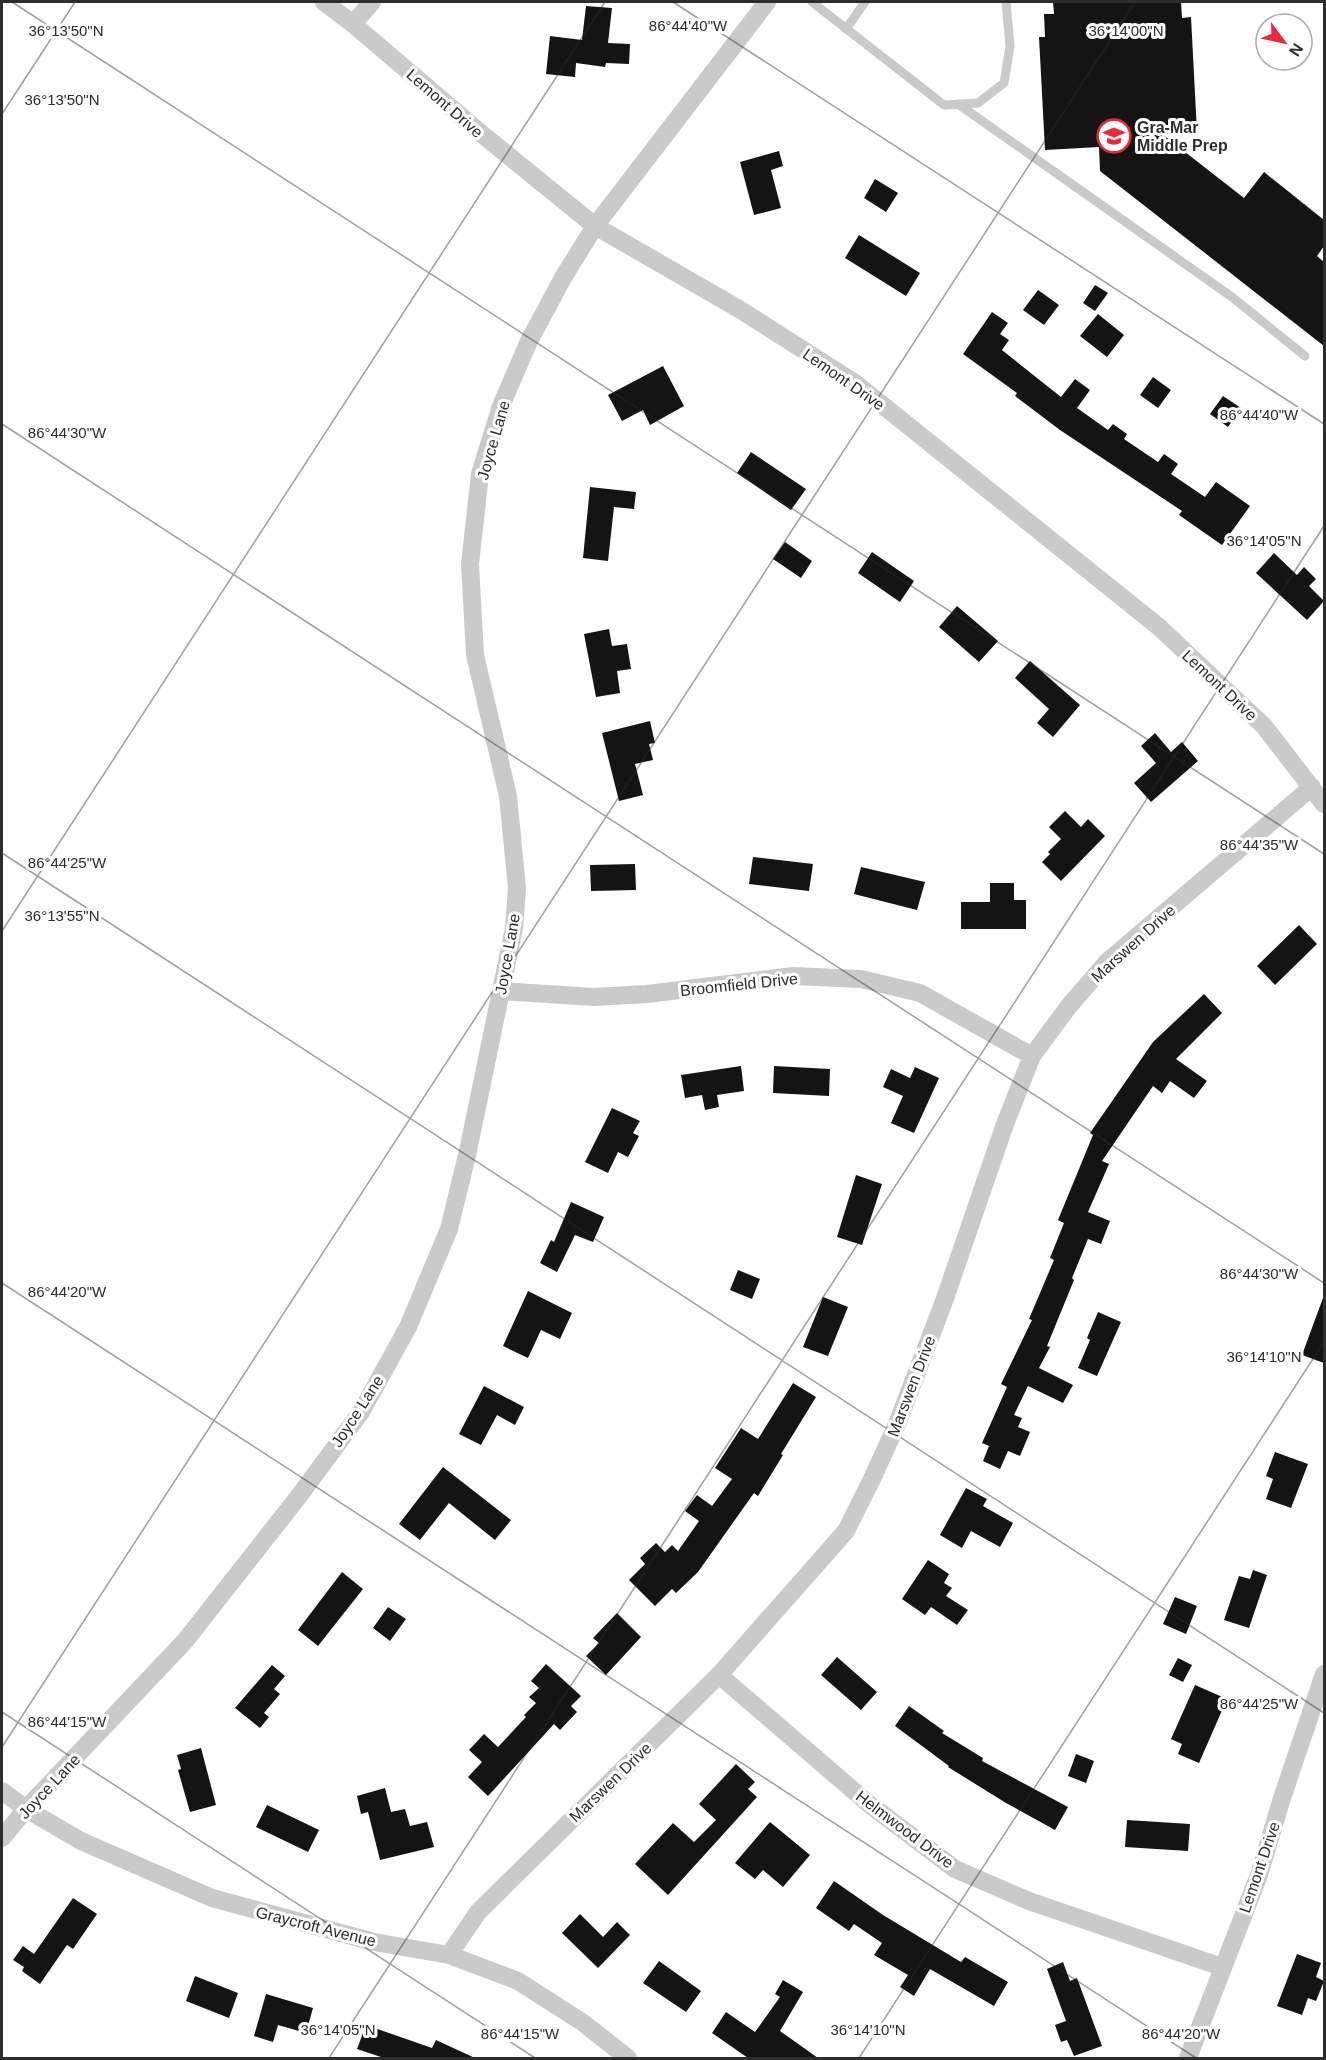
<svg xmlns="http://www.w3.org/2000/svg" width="1326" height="2060" font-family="Arial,sans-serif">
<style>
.building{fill:#141414}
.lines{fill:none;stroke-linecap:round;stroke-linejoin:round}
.service{stroke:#cacaca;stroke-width:9}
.minor{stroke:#cacaca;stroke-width:18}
.ticks{fill:none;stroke:#2d2d2d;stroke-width:1.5;stroke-opacity:0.45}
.labels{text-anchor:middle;stroke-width:6;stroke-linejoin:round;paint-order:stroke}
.street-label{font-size:16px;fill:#2d2d2d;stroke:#fff}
.poi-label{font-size:16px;font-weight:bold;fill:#2d2d2d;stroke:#fff;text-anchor:start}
.ticks-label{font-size:15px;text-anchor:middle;fill:#2d2d2d;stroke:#fff;stroke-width:6;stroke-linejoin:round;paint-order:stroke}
</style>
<rect width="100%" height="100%" fill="#fff"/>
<!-- building -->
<path class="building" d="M1053,2H1181L1182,18L1191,17L1197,132L1162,134L1244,198L1264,172L1324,220V246L1317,256L1324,262V346L1100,171L1099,147L1045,150L1039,37H1045L1044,14H1054Z
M586,6L612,8L608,43L630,44L629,64L606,63L605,67L576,63L575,77L546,74L550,36L582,40Z
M779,151L783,166L771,170L781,208L754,215L740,162Z
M875,179L898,193L886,212L864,198Z
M859,235L920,273L906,296L845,258Z
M1095,285L1108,293L1095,311L1083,303Z
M1038,290L1059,305L1044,325L1023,310Z
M992,312L1008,323L1000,334L1009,340L1002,350L1061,397L1075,379L1090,390L1077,408L1108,430L1113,424L1127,434L1124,439L1158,462L1164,454L1178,464L1171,474L1205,497L1216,482L1250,506L1222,545L1179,515L1182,511L1060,430L1015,396L1017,393L963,354Z
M1098,314L1124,335L1107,357L1080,336Z
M663,366L684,406L650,425L643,410L622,421L608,395Z
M1153,377L1171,390L1158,408L1140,395Z
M1223,396L1241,408L1228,427L1210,414Z
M751,452L806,489L791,510L737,473Z
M590,487L636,492L634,509L614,507L608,561L583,558Z
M785,542L812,561L801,578L773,559Z
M872,552L914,581L900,602L858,573Z
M1274,553L1297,575L1304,567L1316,579L1309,586L1324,601L1307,620L1256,573Z
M957,606L998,641L979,662L939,627Z
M609,629L612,646L627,644L631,669L617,671L620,693L596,697L584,634Z
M1030,661L1080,705L1053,737L1037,723L1049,709L1015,678Z
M650,721L655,743L649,744L653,760L635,764L643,795L619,801L602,733Z
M1155,733L1171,752L1182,742L1198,761L1151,802L1134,783L1156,763L1141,746Z
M1065,811L1081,827L1088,819L1105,836L1061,881L1042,862L1050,854L1048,852L1061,839L1049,827Z
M753,857L813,864L809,891L749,884Z
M635,864L636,890L591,891L590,865Z
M861,867L925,882L917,910L854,894Z
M990,883H1014V900H1026V929H961V902H990Z
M1299,925L1317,944L1275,985L1257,966Z
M1204,994L1222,1013L1176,1059L1207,1081L1194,1098L1170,1081L1162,1093L1153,1086L1102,1161L1109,1164L1088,1212L1110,1221L1101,1244L1088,1239L1072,1278L1074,1280L1047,1346L1050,1347L1039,1368L1073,1385L1063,1403L1028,1386L1014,1415L1022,1418L1018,1427L1030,1432L1020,1456L1008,1451L1000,1469L983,1461L989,1446L982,1443L1007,1387L1001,1384L1032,1320L1029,1319L1054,1260L1050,1258L1064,1223L1058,1220L1093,1135L1090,1133L1153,1042Z
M741,1066L744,1091L717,1095L719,1107L705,1110L702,1095L685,1098L681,1075Z
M774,1066L830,1069L829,1096L773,1093Z
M915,1067L939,1078L914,1133L891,1123L903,1096L883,1087L891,1069L910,1078Z
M612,1108L640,1121L633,1133L639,1136L628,1157L618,1152L608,1173L585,1162Z
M856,1175L882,1184L862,1245L837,1237Z
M571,1202L604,1217L593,1242L575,1235L557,1272L540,1263L551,1240L554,1242Z
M738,1270L760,1279L752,1299L730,1290Z
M528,1291L572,1313L560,1339L541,1330L528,1358L503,1346Z
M823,1297L848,1307L828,1356L803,1347Z
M1323,1298H1324V1363L1302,1355Z
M1098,1312L1121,1322L1097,1376L1078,1368L1090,1340L1087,1338Z
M793,1383L816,1397L781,1454L783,1455L758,1496L754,1493L698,1572L676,1593L672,1589L655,1606L629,1580L645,1564L640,1558L656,1543L665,1552L672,1545L678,1551L699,1521L685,1511L697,1495L712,1506L732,1479L715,1468L741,1428L758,1439Z
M484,1386L524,1407L515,1425L497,1415L481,1445L459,1434Z
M1275,1452L1308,1464L1291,1508L1266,1499L1273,1479L1266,1476Z
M443,1467L511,1520L495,1540L449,1503L420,1540L399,1524Z
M966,1488L987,1499L983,1506L1013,1523L1000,1547L971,1531L962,1548L940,1535Z
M928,1560L949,1574L944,1583L952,1588L946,1596L968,1610L957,1625L931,1607L925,1615L902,1599Z
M1253,1570L1267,1575L1249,1628L1224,1620L1239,1576L1250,1579Z
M342,1572L363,1589L318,1646L298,1630Z
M1175,1597L1197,1606L1186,1634L1163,1624Z
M388,1607L406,1619L390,1641L373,1628Z
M617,1613L641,1637L606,1675L586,1656L599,1643L593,1638Z
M837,1657L877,1692L861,1710L821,1675Z
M1178,1658L1192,1665L1183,1682L1169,1675Z
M546,1664L581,1696L571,1706L577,1712L560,1730L554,1724L488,1796L468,1777L482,1762L469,1750L484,1734L498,1747L526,1717L524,1715L536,1703L529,1697L539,1688L531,1681Z
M272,1665L285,1676L274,1689L280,1694L264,1713L269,1717L260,1728L235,1708Z
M1195,1685L1227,1699L1199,1763L1178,1754L1182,1744L1171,1739Z
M909,1706L944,1731L942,1733L983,1758L982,1761L1068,1807L1055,1830L1006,1803L948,1767L949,1766L895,1726Z
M201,1748L216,1805L190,1812L178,1770L181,1769L177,1755Z
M1076,1754L1094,1761L1086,1783L1068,1776Z
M736,1764L755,1782L748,1789L757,1797L668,1895L635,1864L673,1823L694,1842L716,1820L699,1804Z
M385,1788L391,1812L405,1809L410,1826L427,1822L434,1847L380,1860L368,1812L361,1814L357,1796Z
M267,1805L319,1830L308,1852L256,1827Z
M1127,1820L1190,1824L1188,1851L1125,1847Z
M770,1822L810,1855L783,1887L763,1870L755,1879L735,1863Z
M834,1881L883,1915L961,1962L965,1957L1008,1982L994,2006L930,1969L914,1996L900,1987L908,1975L874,1955L882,1943L854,1924L849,1931L816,1908Z
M73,1898L97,1914L73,1949L67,1945L40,1984L22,1971L24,1967L13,1960L23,1946L34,1954Z
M580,1914L603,1937L617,1922L630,1935L598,1968L562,1933Z
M1297,1954L1321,1963L1316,1977L1324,1981L1316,2001L1308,1998L1302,2015L1277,2006Z
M659,1961L701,1991L686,2012L643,1983Z
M1063,1962L1070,1981L1077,1978L1102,2046L1074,2056L1067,2040L1061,2042L1055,2025L1066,2021L1047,1969Z
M195,1976L238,1993L229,2018L186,2001Z
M783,1980L803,1992L780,2031L818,2058H748L712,2033L726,2012L755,2032L780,1997L775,1994Z
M266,1994L313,2008L306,2033L278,2025L273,2042L254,2036Z
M366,2025L432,2048L436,2040L475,2058H384L357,2049Z"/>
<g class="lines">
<!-- service -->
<path class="service" d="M812,2L944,105L978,103L1004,83L1010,46L1006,2
M846,29L865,2
M958,104L1232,297L1305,356"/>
<!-- minor -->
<path class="minor" d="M324,2L353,24L483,135L595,226L739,309L855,383L1159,627L1250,713L1264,726L1324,804
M353,24L372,2
M501,991L594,997L647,994L794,976L861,979L920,993L1032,1056
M719,1675L869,1804L955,1869L1029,1901L1222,1967
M2,1791L26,1809L81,1841L212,1898L374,1942L449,1955L518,1981L582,2022L628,2058
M2,1838L26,1809L185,1641L299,1496L361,1412L408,1327L449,1229L468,1151L514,928L517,888L508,796L475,655L470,564L480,474L501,406L529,341L564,276L595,226L767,2
M449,1955L478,1912L719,1675L846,1531L872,1479L897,1424L943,1304L1005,1124L1032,1056L1069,1006L1108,961L1312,787
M1188,2058L1259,1875L1282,1798L1324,1674"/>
</g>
<!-- ticks -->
<path class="ticks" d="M12,2L1324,854M673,2L1324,424M2,114L75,2M2,424L1324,1283M2,853L1324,1713M2,931L605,2M2,1283L1196,2058M2,1712L535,2058M2,1747L1135,2M329,2058L1324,526M859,2058L1324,1342"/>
<!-- icons -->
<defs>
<g id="school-ring" transform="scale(1.725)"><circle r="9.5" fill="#fff" stroke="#eb2838" stroke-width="1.5"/><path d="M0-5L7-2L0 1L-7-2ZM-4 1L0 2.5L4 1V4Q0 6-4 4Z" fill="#eb2838"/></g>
</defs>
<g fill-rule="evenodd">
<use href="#school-ring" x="1114" y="136"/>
</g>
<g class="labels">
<!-- street labels -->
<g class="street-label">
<text transform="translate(445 103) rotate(41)" y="6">Lemont Drive</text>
<text transform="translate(844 379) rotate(35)" y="6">Lemont Drive</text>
<text transform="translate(493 440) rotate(-74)" y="6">Joyce Lane</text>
<text transform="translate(1220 685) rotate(43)" y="6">Lemont Drive</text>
<text transform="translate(1133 943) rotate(-42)" y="6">Marswen Drive</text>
<text transform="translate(507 954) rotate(-80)" y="6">Joyce Lane</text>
<text transform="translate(739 984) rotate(-6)" y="6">Broomfield Drive</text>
<text transform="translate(911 1386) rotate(-69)" y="6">Marswen Drive</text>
<text transform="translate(357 1411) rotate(-57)" y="6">Joyce Lane</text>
<text transform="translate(610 1782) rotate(-44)" y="6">Marswen Drive</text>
<text transform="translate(49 1786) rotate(-47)" y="6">Joyce Lane</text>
<text transform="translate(905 1829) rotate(37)" y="6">Helmwood Drive</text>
<text transform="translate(1259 1867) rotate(-71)" y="6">Lemont Drive</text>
<text transform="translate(316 1926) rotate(14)" y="6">Graycroft Avenue</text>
</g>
<!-- poi labels -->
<g class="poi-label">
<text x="1137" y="133">Gra-Mar<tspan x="1137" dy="18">Middle Prep</tspan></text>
</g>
</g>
<g class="ticks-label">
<text x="688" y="31">86°44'40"W</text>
<text x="66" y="36">36°13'50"N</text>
<text x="1126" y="36">36°14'00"N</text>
<text x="62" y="105">36°13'50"N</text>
<text x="1259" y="420">86°44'40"W</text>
<text x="67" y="438">86°44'30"W</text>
<text x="1264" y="546">36°14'05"N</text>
<text x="1259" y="850">86°44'35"W</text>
<text x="67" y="868">86°44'25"W</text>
<text x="62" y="921">36°13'55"N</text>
<text x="1259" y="1279">86°44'30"W</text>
<text x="67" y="1297">86°44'20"W</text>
<text x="1264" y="1362">36°14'10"N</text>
<text x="1259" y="1709">86°44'25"W</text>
<text x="67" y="1727">86°44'15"W</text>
<text x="338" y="2035">36°14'05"N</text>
<text x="868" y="2035">36°14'10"N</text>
<text x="520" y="2039">86°44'15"W</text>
<text x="1181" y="2039">86°44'20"W</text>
</g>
<!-- border -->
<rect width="1326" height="2060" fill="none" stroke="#2d2d2d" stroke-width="6"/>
<!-- north arrow -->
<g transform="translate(1284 42) rotate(123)"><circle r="28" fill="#ffffff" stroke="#ababab" stroke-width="1.5"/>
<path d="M0-4.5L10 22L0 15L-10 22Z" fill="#eb2838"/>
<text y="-9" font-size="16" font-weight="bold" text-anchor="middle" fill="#2d2d2d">N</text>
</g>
</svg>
